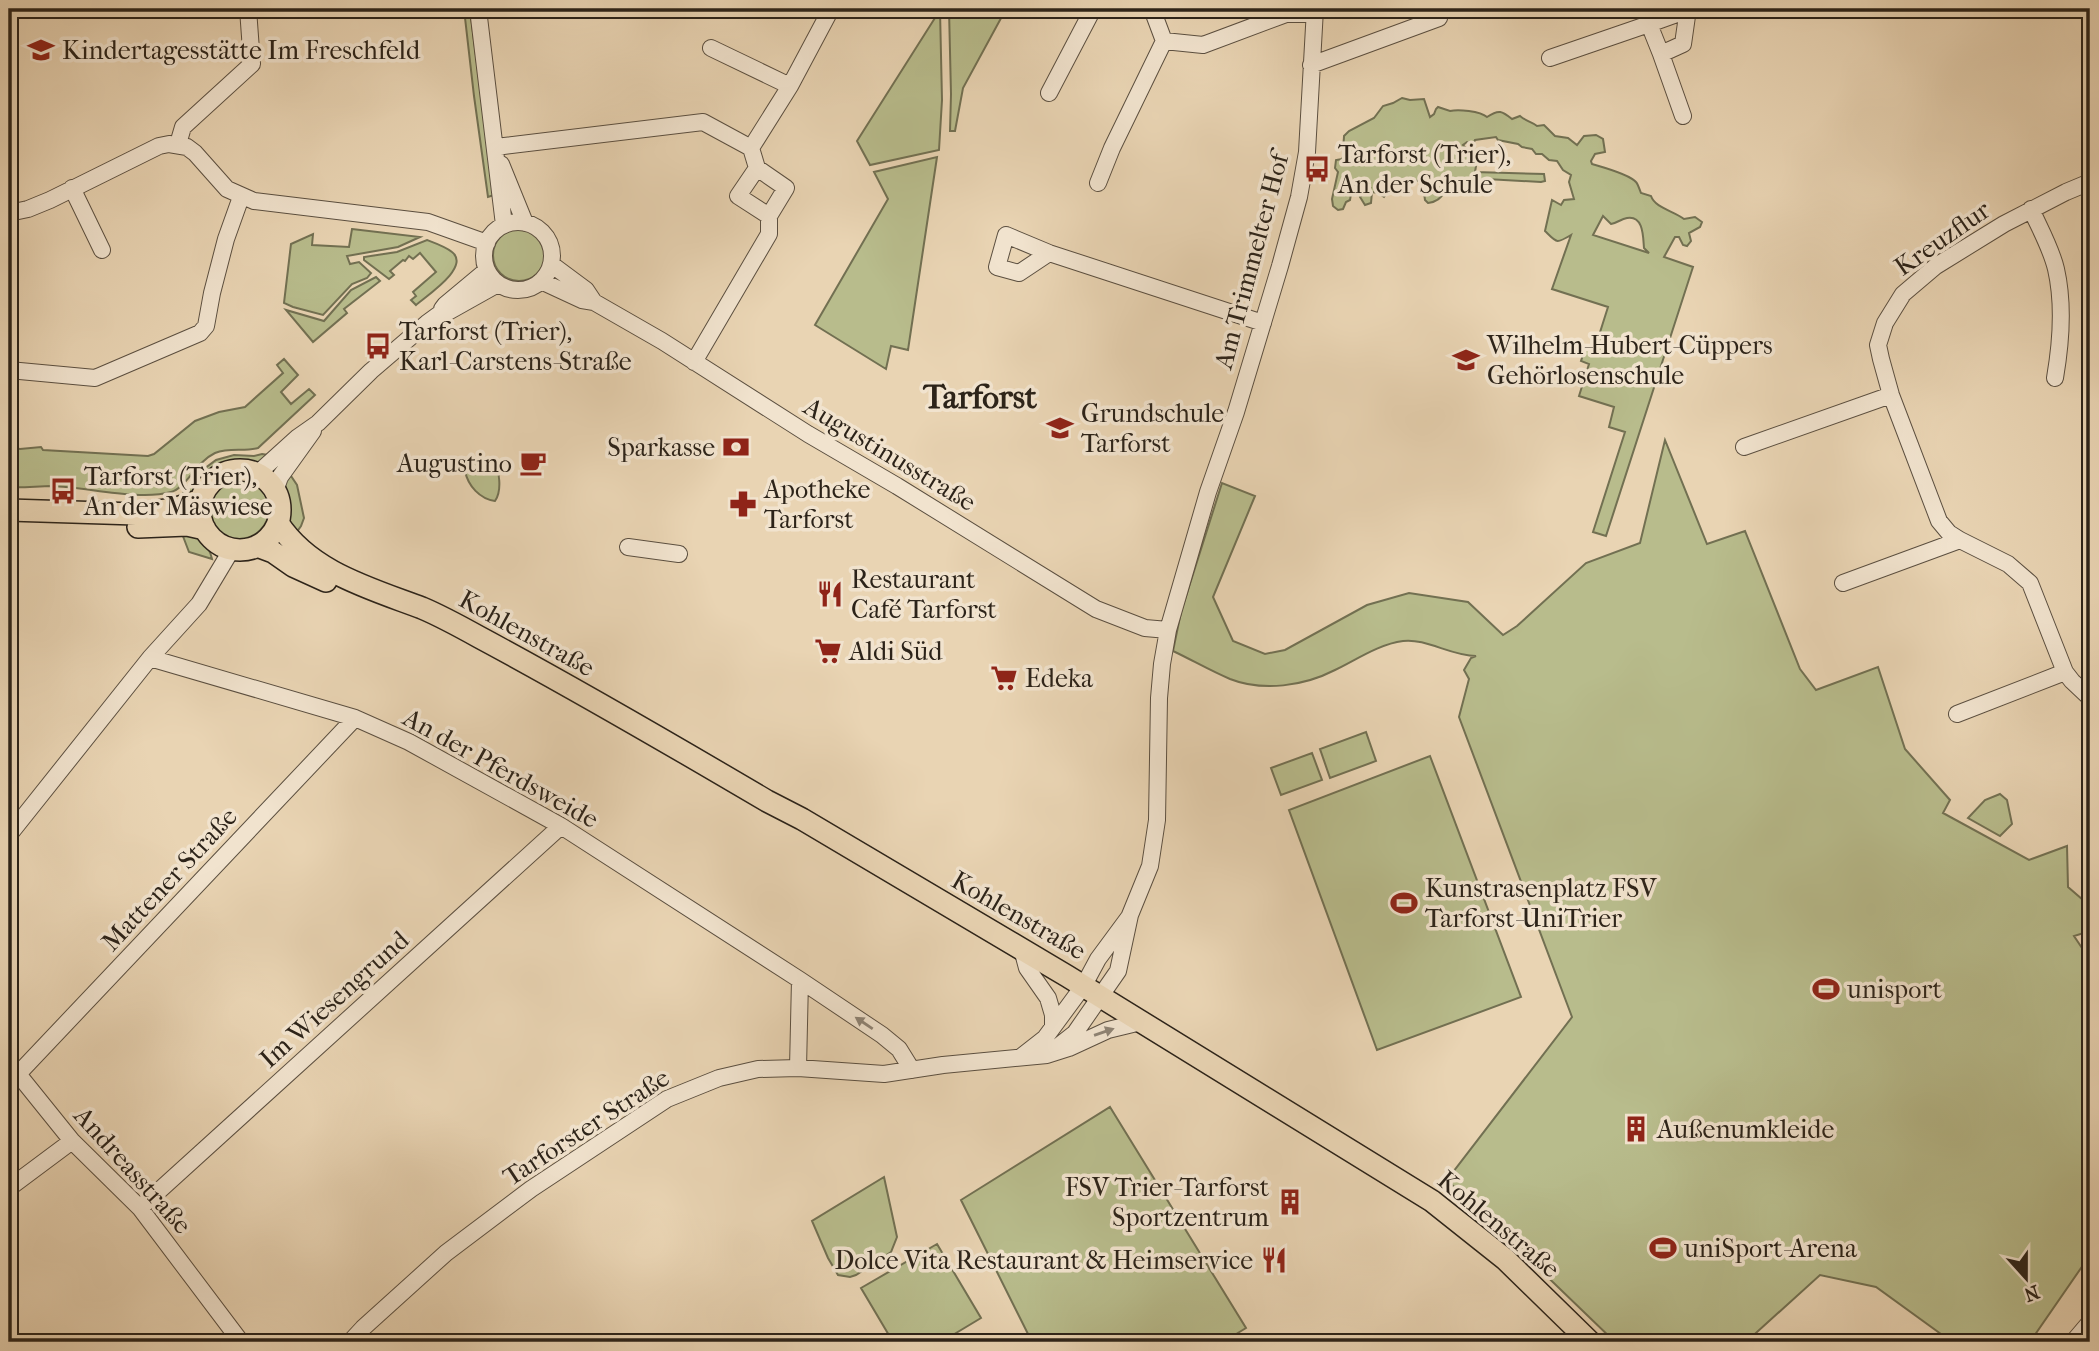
<svg xmlns="http://www.w3.org/2000/svg" width="2099" height="1351" font-family="'IM FELL French Canon',serif">
<style>
.green{fill:#b8bc8c;stroke:#727052;stroke-width:2;fill-rule:evenodd}
.lines{fill:none;stroke-linecap:round;stroke-linejoin:round}
.minor-casing{stroke:#5b4f40;stroke-width:18}
.major-casing{stroke:#2c2319;stroke-width:24}
.minor{stroke:#f1e3ce;stroke-width:16}
.major{stroke:#e9d4b3;stroke-width:21}
.oneway{fill:#8e8374}
.labels{text-anchor:middle;stroke-width:7;stroke-linejoin:round;paint-order:stroke}
.poi-label{font-size:26px;fill:#2c2319;stroke:#f1e3ce;text-anchor:start}
.street-label{font-size:26px;fill:#2c2319;stroke:#f1e3ce}
.district-label{font-size:33px;font-weight:bold;fill:#2c2319;stroke:#f1e3ce}
</style>
<rect width="100%" height="100%" fill="#e9d4b3"/>
<filter id="stains"><feTurbulence type="fractalNoise" baseFrequency=".00286" numOctaves="4"/><feColorMatrix values="0 0 0 0 .2 0 0 0 0 .09 0 0 0 0 .02 0 0 0 .5 -.17"/></filter>
<radialGradient id="worn" r=".72"><stop offset=".6" stop-color="#630" stop-opacity="0"/><stop offset="1" stop-color="#630" stop-opacity=".3"/></radialGradient>
<!-- green -->
<path class="green" d="M464,9H470L494,195L488,197L474,96Z
M949,9H1006L963,88L955,131H950L951,94Z
M940,10L942,100L939,150L870,165L857,141Z
M1402,98L1410,100L1424,99L1430,117L1434,114L1436,109L1438,107L1450,111C1458,109 1480,111 1487,117C1499,109 1502,111 1512,119L1520,116C1527,122 1531,121 1537,126L1544,125L1555,136L1568,138L1577,145L1584,136L1596,135L1603,139L1605,152L1595,154L1591,161L1592,164C1602,167 1629,174 1636,182C1638,184 1640,191 1641,193L1651,196C1655,208 1674,211 1684,219L1695,217L1702,222L1700,227L1689,233L1691,241L1687,246L1683,245L1679,237H1675L1664,257L1693,267L1606,536L1593,532L1625,432L1609,427L1614,407L1579,396L1589,364L1581,361L1586,346L1595,348L1608,307L1552,289L1571,235C1556,244 1557,243 1545,231L1552,200L1561,205L1564,200L1574,199L1569,182L1571,175L1563,170L1557,161L1549,160L1542,154H1536L1532,149L1522,147L1518,144L1498,140L1496,137L1475,140L1473,144L1467,142L1463,145L1468,151L1478,150L1480,155L1477,160L1475,172L1544,174L1545,181L1541,182L1486,179L1480,182L1468,183L1444,192C1441,199 1436,202 1428,203L1425,200L1423,185L1420,181L1402,179L1392,188L1387,186V193L1384,197L1378,193L1372,192L1371,203L1365,205L1360,197L1370,188L1356,184L1352,188L1350,200L1346,202L1343,209L1338,210L1333,206L1332,199L1338,172L1335,168L1336,160L1342,159L1344,155C1342,148 1344,142 1344,136L1349,131L1374,118L1383,106L1393,103ZM1603,216L1611,224C1617,223 1621,219 1627,218C1644,215 1643,238 1644,248L1649,253L1593,235Z
M937,157L908,350L891,346L886,369L815,325L888,199L874,172Z
M352,229L420,237L398,247L347,256L350,264L359,262L371,273L367,278L352,284L323,315L293,307L284,303L291,244L313,234L312,245L349,247Z
M493 255a26 26 0 1 1 52 0a26 26 0 1 1-52 0Z
M427,240C435,243 446,247 452,252C471,267 426,296 416,305L411,300L416,296L413,292L436,272L420,253L413,259L409,256L405,261L403,260L390,271L394,275L389,279L364,260V257L397,252Z
M376,277L380,281L344,309L347,313L313,342L286,310L324,321L351,290Z
M284,359L298,375L281,392L291,404L309,389L315,395L258,448C244,452 230,447 215,453C196,462 186,488 171,492C139,501 87,487 52,486C38,486 23,488 9,487V447L20,449L41,447L43,450L148,456L154,454L195,421L219,412L245,407L283,373L277,365Z
M1665,440L1707,544L1745,531L1800,669L1816,690L1878,667L1905,749L1950,800L1943,813L2029,860L2067,846L2068,887L2090,906V931L2074,936L2090,960V1255L2030,1342H1952L1876,1287L1820,1275L1746,1342H1615L1447,1180L1572,1017L1459,717L1469,679L1464,670L1471,658L1476,656C1451,656 1426,638 1403,641C1379,644 1356,660 1335,670C1304,686 1263,692 1230,679C1211,671 1192,660 1173,651L1181,612L1222,483L1255,496L1213,597L1233,641L1265,654L1285,650L1367,605L1409,593L1468,602L1503,635L1517,626L1586,563L1640,543Z
M262,454L268,455L260,462C252,463 245,462 237,462C216,463 203,476 194,494L179,498L200,472L216,460L234,455L254,456Z
M484,459L493,460C500,470 502,491 495,501C480,499 468,486 465,471L470,463Z
M289,473L297,485L304,518L301,526L294,536L284,520L286,507L283,488Z
M209 509a30 30 0 1 1 60 0a30 30 0 1 1-60 0Z
M181,531C198,537 208,541 212,559L189,552Z
M1366,732L1376,761L1330,778L1320,749Z
M1312,753L1322,780L1281,795L1271,768Z
M1430,756L1521,997L1377,1050L1289,810Z
M2000,794L2007,800L2012,824L2000,836L1968,818L1985,800Z
M1110,1107L1246,1328L1223,1342H1032L961,1200Z
M884,1177L897,1237L891,1252L856,1275L850,1277L838,1275L828,1258L812,1221Z
M937,1244L981,1318L941,1342H893L861,1288Z"/>
<g class="lines">
<!-- minor casing -->
<g class="minor-casing">
<path id="minor" d="M478,9L504,225
M1152,9L1164,41L1203,45L1286,14H1314
M1688,10L1649,24L1661,54L1683,44L1688,9
M711,48L790,86
M1661,54L1683,116
M1550,58L1649,24
M1311,65L1439,18
M1049,93L1093,9
M178,144L183,127L252,64L248,9
M496,147L703,122L751,148
M501,164L525,223
M757,168L738,196L769,216
M2090,182L2066,192L2004,224L1936,266L1903,294L1885,323L1878,345L1881,359L1891,395L1939,521L1949,533L1960,540L2008,564L2030,583L2065,672L2072,681L2090,698
M1098,183L1112,148L1164,41
M72,188L102,250
M2031,209C2040,229 2051,248 2056,269C2064,304 2061,343 2055,378
M9,213L28,209L50,200L159,146L169,144L187,147L195,153L227,189L254,201L428,222L487,243
M484 256a34 34 0 1 1 68 0a34 34 0 1 1-68 0Z
M1049,253L1019,273L997,267L1006,235L1049,253L1263,323
M551,264L586,290L594,302
M541,281L582,300L594,302L662,341L808,434L897,486L1096,609L1145,628L1168,630
M442,309L445,305L487,270
M694,362L769,234V216L786,188L757,168L751,148L790,86L831,9
M9,370L95,378L200,333L206,326L212,293L226,239L241,197
M1744,447L1891,395
M257,474L298,437L318,423L371,371L427,323L438,315L448,312L498,284
M275,491L280,477L313,431
M628,547L679,554
M1843,583L1960,540
M150,658L355,718L409,742L561,826L800,980L882,1035L899,1049L912,1070
M1957,714L2065,672
M9,835L150,658L199,604L232,549
M1022,949L1027,968L1048,998L1053,1015V1027
M1047,1055L1075,1033L1118,971L1130,915L1150,866L1157,820L1159,698L1162,664L1168,630L1208,492L1236,412L1280,266L1299,197L1307,152L1315,9
M1022,1056L1045,1038L1084,985L1098,959L1129,917
M798,1068L800,980
M11,1070L18,1074L72,1141L140,1208L241,1342
M18,1074L355,718
M9,1188L72,1141
M140,1208L561,826
M350,1342L363,1328L446,1253L531,1189L667,1099L719,1078L758,1069L798,1068L884,1074L943,1065L1047,1055L1069,1048L1108,1030L1141,1022
M2073,1342L2090,1322"/>
</g>
<!-- major casing -->
<g class="major-casing">
<path id="major" d="M200 510a40 40 0 1 1 80 0a40 40 0 1 1-80 0Z
M9,510L136,514L174,509L201,500
M278,523C310,572 369,588 422,608C441,616 461,627 479,637C576,689 672,745 767,801L802,819L1067,976L1432,1201L1505,1259L1590,1342
M138,527L187,525L205,529
M257,546L273,552L293,566L326,581"/>
</g>
<!-- minor -->
<use href="#minor" class="minor"/>
<!-- major -->
<use href="#major" class="major"/>
</g>
<!-- one-way arrows -->
<defs><path id="oneway-solid" d="M-6-.8H1V-3.2L6.5 0L1 3.2V.8H-6Z" transform="scale(1.75)"/></defs>
<g class="oneway">
<use href="#oneway-solid" transform="translate(864 1023) rotate(-146)"/>
<use href="#oneway-solid" transform="translate(1104 1032) rotate(-19)"/>
</g>
<!-- icons -->
<defs>
<g id="school-bare" transform="scale(2.1)"><path d="M0-5L7-2L0 1L-7-2ZM-4 1L0 2.5L4 1V4Q0 6-4 4Z" fill="#8f2418" stroke="#f1e3ce" stroke-width="2.5" paint-order="stroke"/></g>
<g id="bus-bare" transform="scale(2.1)"><path d="M-5-6H5V4H4V6H2V4H-2V6H-4V4H-5ZM-3.5-4V0h7V-4ZM-3.5 1.2v1.5H-2V1.2ZM2 1.2v1.5H3.5V1.2Z" fill="#8f2418" stroke="#f1e3ce" stroke-width="2.5" paint-order="stroke"/></g>
<g id="bank-bare" transform="scale(2.1)"><path d="M-6-4H6V4H-6ZM0-2.3a2.3 2.3 0 1 0 0 4.6a2.3 2.3 0 1 0 0-4.6Z" fill="#8f2418" stroke="#f1e3ce" stroke-width="2.5" paint-order="stroke"/></g>
<g id="cafe-bare" transform="scale(2.1)"><path d="M-5.5-4.5H6V0H3Q3 3.5 0 3.5H-2.5Q-5.5 3.5-5.5 0ZM3-3.2v2h1.7v-2ZM-6 4.5H4V6H-6Z" fill="#8f2418" stroke="#f1e3ce" stroke-width="2.5" paint-order="stroke"/></g>
<g id="pharmacy-bare" transform="scale(2.1)"><path d="M-2-6h4v4h4v4h-4v4h-4v-4h-4v-4h4Z" fill="#8f2418" stroke="#f1e3ce" stroke-width="2.5" paint-order="stroke"/></g>
<g id="restaurant-bare" transform="scale(2.1)"><path d="M-5-6h1v4h1v-4h1v4h1v-4h1v5L-1.5 .5V6h-2V.5L-5-1ZM5-6V6H3V1.5H1.5Q1.5-4 5-6Z" fill="#8f2418" stroke="#f1e3ce" stroke-width="2.5" paint-order="stroke"/></g>
<g id="supermarket-bare" transform="scale(2.1)"><path d="M-6-5.5h2.5l.6 2H6L4.5 2H-2.5L-4.4-4H-6ZM-1.5 3.2a1.3 1.3 0 1 0 .1 0ZM3 3.2a1.3 1.3 0 1 0 .1 0Z" fill="#8f2418" stroke="#f1e3ce" stroke-width="2.5" paint-order="stroke"/></g>
<g id="stadium-bare" transform="scale(2.1)"><path d="M0-5a6.5 5 0 1 0 0 10a6.5 5 0 1 0 0-10ZM-3.5-1.8h7v3.6h-7Z" fill="#8f2418" stroke="#f1e3ce" stroke-width="2.5" paint-order="stroke"/></g>
<g id="building-bare" transform="scale(2.1)"><path d="M-4-6H4V6H1V3H-1V6H-4ZM-2.5-4.3h1.7v1.8h-1.7ZM.8-4.3h1.7v1.8H.8ZM-2.5-1h1.7V.8h-1.7ZM.8-1h1.7V.8H.8Z" fill="#8f2418" stroke="#f1e3ce" stroke-width="2.5" paint-order="stroke"/></g>
</defs>
<g fill-rule="evenodd">
<use href="#school-bare" x="41" y="50"/>
<use href="#bus-bare" x="1317" y="169"/>
<use href="#bus-bare" x="378" y="346"/>
<use href="#school-bare" x="1466" y="360"/>
<use href="#school-bare" x="1060" y="428"/>
<use href="#bank-bare" x="736" y="447"/>
<use href="#cafe-bare" x="533" y="463"/>
<use href="#bus-bare" x="63" y="491"/>
<use href="#pharmacy-bare" x="743" y="504"/>
<use href="#restaurant-bare" x="830" y="594"/>
<use href="#supermarket-bare" x="828" y="651"/>
<use href="#supermarket-bare" x="1004" y="678"/>
<use href="#stadium-bare" x="1404" y="903"/>
<use href="#stadium-bare" x="1826" y="989"/>
<use href="#building-bare" x="1636" y="1129"/>
<use href="#building-bare" x="1290" y="1202"/>
<use href="#stadium-bare" x="1663" y="1248"/>
<use href="#restaurant-bare" x="1274" y="1260"/>
</g>
<g class="labels">
<!-- poi labels -->
<g class="poi-label">
<text x="62" y="59">Kindertagesstätte Im Freschfeld</text>
<text x="1338" y="163">Tarforst (Trier),<tspan x="1338" dy="30">An der Schule</tspan></text>
<text x="399" y="340">Tarforst (Trier),<tspan x="399" dy="30">Karl-Carstens-Straße</tspan></text>
<text x="1487" y="354">Wilhelm-Hubert-Cüppers<tspan x="1487" dy="30">Gehörlosenschule</tspan></text>
<text x="1081" y="422">Grundschule<tspan x="1081" dy="30">Tarforst</tspan></text>
<text x="715" y="456" text-anchor="end">Sparkasse</text>
<text x="512" y="472" text-anchor="end">Augustino</text>
<text x="84" y="485">Tarforst (Trier),<tspan x="84" dy="30">An der Mäswiese</tspan></text>
<text x="764" y="498">Apotheke<tspan x="764" dy="30">Tarforst</tspan></text>
<text x="851" y="588">Restaurant<tspan x="851" dy="30">Café Tarforst</tspan></text>
<text x="849" y="660">Aldi Süd</text>
<text x="1025" y="687">Edeka</text>
<text x="1425" y="897">Kunstrasenplatz FSV<tspan x="1425" dy="30">Tarforst-UniTrier</tspan></text>
<text x="1847" y="998">unisport</text>
<text x="1657" y="1138">Außenumkleide</text>
<text x="1269" y="1196" text-anchor="end">FSV Trier-Tarforst<tspan x="1269" dy="30">Sportzentrum</tspan></text>
<text x="1684" y="1257">uniSport-Arena</text>
<text x="1253" y="1269" text-anchor="end">Dolce Vita Restaurant &amp; Heimservice</text>
</g>
<!-- street labels -->
<g class="street-label">
<text transform="translate(1942 238) rotate(-35)" y="9">Kreuzflur</text>
<text transform="translate(1251 261) rotate(-75)" y="9">Am Trimmelter Hof</text>
<text transform="translate(890 454) rotate(31)" y="9">Augustinusstraße</text>
<text transform="translate(527 633) rotate(29)" y="9">Kohlenstraße</text>
<text transform="translate(501 768) rotate(29)" y="9">An der Pferdsweide</text>
<text transform="translate(169 879) rotate(-47)" y="9">Mattener Straße</text>
<text transform="translate(1019 915) rotate(30)" y="9">Kohlenstraße</text>
<text transform="translate(334 999) rotate(-42)" y="9">Im Wiesengrund</text>
<text transform="translate(586 1127) rotate(-33)" y="9">Tarforster Straße</text>
<text transform="translate(133 1170) rotate(48)" y="9">Andreasstraße</text>
<text transform="translate(1499 1224) rotate(40)" y="9">Kohlenstraße</text>
</g>
<!-- district labels -->
<g class="district-label">
<text x="980" y="408">Tarforst</text>
</g>
</g>
<!-- margin -->
<rect width="2099" height="1351" fill="none" stroke="#e9d4b3" stroke-width="35"/>
<rect x="10" y="10" width="2078" height="1330" fill="none" stroke="#2c2319" stroke-width="3.5"/>
<rect x="18" y="18" width="2064" height="1316" fill="none" stroke="#2c2319" stroke-width="2"/>
<!-- north arrow -->
<g transform="translate(2026 1278) rotate(159)" stroke="#f1e3ce" stroke-width="5" paint-order="stroke">
<path d="M0-5L12 26L0 18L-12 26Z" fill="#2c2319"/>
<text y="-10" font-size="19" font-weight="bold" text-anchor="middle" fill="#2c2319">N</text>
</g>
<rect width="100%" height="100%" filter="url(#stains)"/>
<rect width="100%" height="100%" fill="url(#worn)"/>
</svg>
